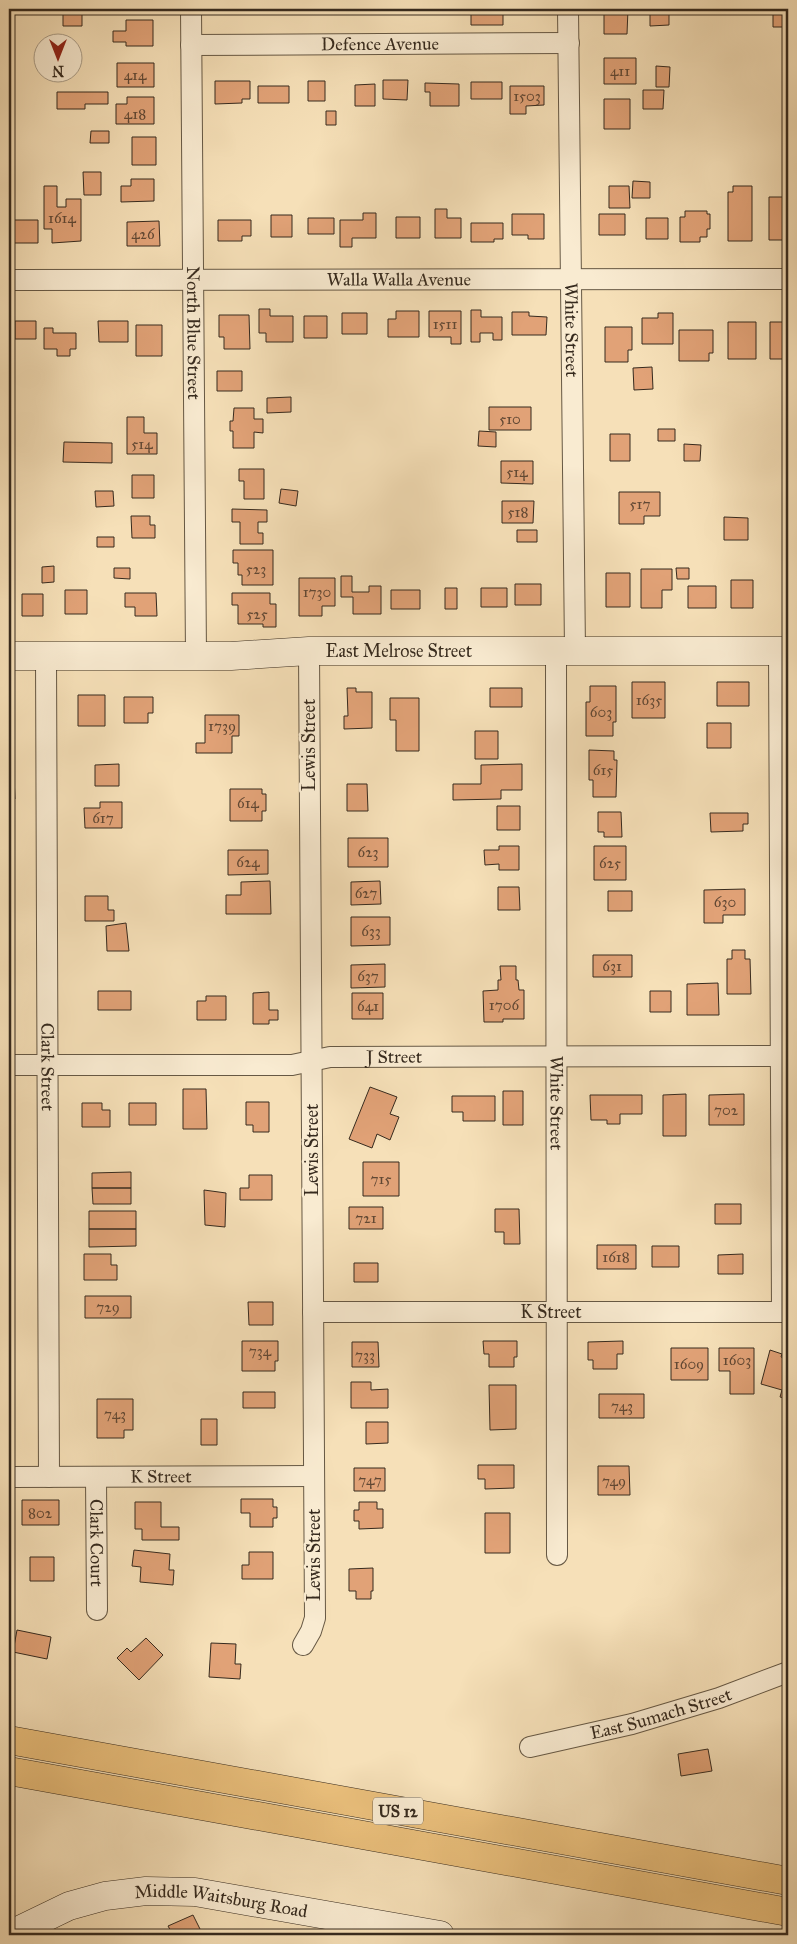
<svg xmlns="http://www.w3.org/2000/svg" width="797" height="1944" font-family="'IM FELL Great Primer',serif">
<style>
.building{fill:#e1a277;stroke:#362a1e}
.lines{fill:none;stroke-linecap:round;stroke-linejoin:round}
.minor-casing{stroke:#665844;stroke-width:22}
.secondary-casing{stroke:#362a1e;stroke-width:29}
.trunk-casing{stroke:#362a1e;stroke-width:29}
.minor{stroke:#f9ebd1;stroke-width:20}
.secondary{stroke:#f9ebd1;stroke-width:28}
.trunk{stroke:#ebc07c;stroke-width:28}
.labels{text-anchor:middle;stroke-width:4.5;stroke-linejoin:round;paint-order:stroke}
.number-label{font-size:15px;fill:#614834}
.shield{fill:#f9ebd1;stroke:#706454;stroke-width:1}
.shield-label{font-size:16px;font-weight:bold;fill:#362a1e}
.street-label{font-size:18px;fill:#362a1e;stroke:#f9ebd1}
</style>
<rect width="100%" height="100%" fill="#f6e0b8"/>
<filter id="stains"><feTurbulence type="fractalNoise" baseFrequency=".004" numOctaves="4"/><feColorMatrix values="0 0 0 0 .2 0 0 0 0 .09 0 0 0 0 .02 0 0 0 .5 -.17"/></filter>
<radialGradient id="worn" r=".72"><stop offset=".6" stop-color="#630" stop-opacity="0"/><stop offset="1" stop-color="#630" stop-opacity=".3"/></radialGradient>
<!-- building -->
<path class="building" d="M63,9H82V26H63Z
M471,9H503V25H471Z
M604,9H628L627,34H604Z
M650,9H669V25L650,26Z
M773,9H788V27H773Z
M126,20H153V46H126V42H113V31H126Z
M604,58H636V84H604Z
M117,63H154V87H117Z
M656,66L670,67L669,87H656Z
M383,80H408L407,100L383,99Z
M215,81H250V99H242V103L215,104Z
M308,81H325V101H308Z
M471,82H502V99H471Z
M425,83L459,84V106H430V92H425Z
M375,84V106H355V85Z
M258,86H289V103H258Z
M510,86H544V105L526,106V114H510Z
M643,90H664L663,109H643Z
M57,92H108V104H85V109H57Z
M127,97H154V124H116V104H127Z
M604,99H630V129H604Z
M326,111H336V125H326Z
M91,131H109V143H90Z
M132,137H156V165H132Z
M83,172H101V195H84Z
M131,179H154V201L121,202V186H131Z
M633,181L650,182V198H632Z
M44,186H57V207H66V199H81V241L52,243V229H44Z
M609,186H629L630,208H609Z
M733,186H752V241H728V192H733Z
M769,197H788V240H769Z
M435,209H447V218H461V238H435Z
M685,211H707V214H710V229H707V237H700V242H680V217H685Z
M363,213H376V238H352V247H340V220H363Z
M512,214H544V239H528V235H512Z
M599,214H625V235H599Z
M271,215H292V237H271Z
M396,217H420V238H396Z
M308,218H334V234H308Z
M646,218H668V239H646Z
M9,220H38V243H9Z
M218,220H251V236H242V241H218Z
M159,221L160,246H127V222Z
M471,223H503V239H494V242H471Z
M259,309H270V316H293V342H266V333H259Z
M471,310H481V317H502V340H493V333H480V342H471Z
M396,311H419V337H388V319H396Z
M429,311H461V344H451V337H429Z
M512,312H529V316L547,317L546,335H512Z
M342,313H367V334H342Z
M658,313H673V344H642V318H658Z
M219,315H249L250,349H224V337H219Z
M304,316H327V338H304Z
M15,321H36V339H15Z
M98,321H128V342H99Z
M728,322H756V359H728Z
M770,322H788V359H770Z
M136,325H162V356H136Z
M605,327H632V350H628V362H605Z
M44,328H53V333H76V349H70V356H57V349H44Z
M679,330H713V353H709V361H679Z
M652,367L653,389L634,390L633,368Z
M217,371H242V391H217Z
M291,397V412L267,413V398Z
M489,407H531V430H489Z
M234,408H254V419H263V433L254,432V448H233V431H230V421H233Z
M127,417H144V433H157V454H127Z
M658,429H675V441H658Z
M479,431L496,432V447L478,446Z
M610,434H630V461H610Z
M64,442L112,443V463L63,462Z
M684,444L701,445L700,461H684Z
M501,461H533V484L501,483Z
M239,469H264V499H244V481H239Z
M132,475H154V498H132Z
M281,489L298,491L296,506L279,503Z
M95,491H113L114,506L96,507Z
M619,492H660V516H644V524H619Z
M502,501H534L533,523H502Z
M232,509L267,510V522H258V533H263V544H240V522H232Z
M131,516H150V525H155V538H132Z
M724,517L748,518V540H724Z
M517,530H537V542H517Z
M97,537H114V547H97Z
M233,550H273V585H242V575H238V563H233Z
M54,566V582L42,583V567Z
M114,568H130V579L114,578Z
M676,568H689V579H677Z
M641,569H672V590H662V608H641Z
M606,573H630V607H606Z
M341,576H352V592H369V586H381V614H353V597H341Z
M299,578H335V606H322V616H299Z
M731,580H753V608H731Z
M786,583H788V604H786Z
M515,584H541V605H515Z
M688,586H716V608H688Z
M445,588H457V609H445Z
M481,588H507V607H481Z
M65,590H87V614H65Z
M391,590H420V609H391Z
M125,593H156L157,616H135V607H125Z
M232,593H270V604H276V627H263V624H238V605H232Z
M22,594H43V616H22Z
M632,682H665V718H632Z
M717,682H749V706H717Z
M590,686H616V722H613V736H586V702H590Z
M347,688H356V692H372V728L344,729V716H348Z
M490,688H522V707H490Z
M78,695H105V726H78Z
M124,697H153V713H148V723H124Z
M390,698H419V751H396V720H390Z
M205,715H239V736H232V753H196V743H205Z
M707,723H731V748H707Z
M475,731H498V759H475Z
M589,750L614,751V760H617L616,797H593V780H589Z
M119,764V786H95V765Z
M522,764V790H501V799L453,800V784H481V765Z
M9,776H14L15,799H9Z
M347,784H367L368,811H347Z
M230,789H262V794H266V811H262V821H230Z
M100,802H122V828H85L84,808H100Z
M497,806H520V830H497Z
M598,812H621L622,837H604V832H598Z
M710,813H748V824H743V831L711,832Z
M348,838H388V867H348Z
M499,846H519V870H499V864L485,865L484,850H499Z
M594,846H626V880H594Z
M228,850H268V874L228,875Z
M270,881L271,914H226V895H241V882Z
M380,881L381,904L351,905V882Z
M498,887H519L520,910H498Z
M745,889V915H723V923H704V890Z
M608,891H632V911H608Z
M85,896H108V910H114V921H85Z
M351,917H390V945L351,946Z
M126,923L129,951H107L106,926Z
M732,950H745V959H750L751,994H727V959H732Z
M593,955H632V977H593Z
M385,964V987L351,988V965Z
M500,966H516V980H518L519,990H524V1019H503V1022H484L483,991L498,990V980H501Z
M718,983L719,1015H687V984Z
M98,991H131V1010H98Z
M650,991H671V1012H650Z
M269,992V1010H278V1020H269V1024H253V993Z
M352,993H383V1019H352Z
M206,996H226V1020H197V1001H206Z
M370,1087L397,1097L390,1114L399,1117L390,1140L377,1134L372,1148L349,1139Z
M183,1089H206L207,1129H183Z
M503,1091H523V1125H503Z
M686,1094V1136H663V1095Z
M744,1094V1125H709V1095Z
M590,1095H642V1114H620V1124H607V1120H591Z
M452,1096H495V1121H463V1112H452Z
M246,1102H269V1132H253V1125H246Z
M82,1103H102V1110H110V1127H82Z
M129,1103H156V1125H129Z
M363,1162H399V1196H363Z
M131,1172V1188H92V1173Z
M249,1175H272V1200H240V1188H249Z
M92,1188H131V1204H93Z
M204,1190L226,1193L225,1227L205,1225Z
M715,1204H741V1224H715Z
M349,1207H383V1229H349Z
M495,1209H519L520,1244H504V1232H495Z
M89,1211H136V1229H89Z
M89,1229H136V1246L89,1247Z
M597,1245H636V1269H597Z
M652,1246H679V1267H652Z
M84,1254H111V1265H117V1280H84Z
M743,1254V1274H718V1255Z
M354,1263H378V1282H354Z
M85,1296H131V1318H85Z
M248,1302H273V1325H249Z
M242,1341H278V1361H275V1371H242Z
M483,1341H517V1357H514V1367H489V1354H484Z
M623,1341V1354H617V1369H593V1360H588V1342Z
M352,1342H378L379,1367H352Z
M671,1348H708V1380H671Z
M719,1348H754V1394H730V1371H719Z
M770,1350L782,1354L781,1357L788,1359V1399L780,1397L782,1390L761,1384Z
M351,1382H371V1390L388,1389V1408H351Z
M489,1385H516V1429L490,1430Z
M243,1392H275V1408H243Z
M599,1394H644V1418H599Z
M97,1399H133V1430H124V1438H97Z
M201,1419H217V1445H201Z
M366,1422H388V1443L366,1444Z
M478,1465H514V1488L485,1489V1479H478Z
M598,1466H629L630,1495H598Z
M354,1468H385V1491H354Z
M241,1499H273V1507H277V1518H273V1527H250V1513H241Z
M22,1500H59V1525H22Z
M135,1502H161V1527H179V1540H142V1529H135Z
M359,1502H377V1509H383V1528L359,1529V1521H354V1510H359Z
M485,1513H510V1553H485Z
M134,1550L170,1554L169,1570H174L173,1585L140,1582L141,1567L132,1566Z
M249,1552H273V1579H242V1565H249Z
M30,1557H54V1581H30Z
M373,1568V1591H371V1599H356V1591H349V1569Z
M17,1630L51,1637L47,1659L13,1652Z
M146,1638L163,1655L139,1680L117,1658L127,1648L131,1652Z
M211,1643L236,1644L235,1664H241L240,1679L209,1677Z
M708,1749L712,1771L681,1776L678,1754Z
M193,1915L203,1935H173L168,1926Z"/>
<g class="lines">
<!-- minor casing -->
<g class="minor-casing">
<g id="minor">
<path id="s1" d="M191,9L196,656"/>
<path id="s2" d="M568,9L575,651"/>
<path id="s3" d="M191,45L569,43"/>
<path id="s4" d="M9,280L788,279"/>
<path id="s5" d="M556,651L557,1555"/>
<path d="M779,651L782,1312"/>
<path id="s6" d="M46,656L49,1477"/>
<path id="s7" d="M9,1065H292L330,1057L782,1056"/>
<path id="s8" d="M313,1312H788"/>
<path id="s9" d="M9,1477L314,1476"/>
<path id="s10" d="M96,1477L97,1610"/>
<path d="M303,1645L311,1631L315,1618L309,651"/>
<path id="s11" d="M530,1747L632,1724L719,1698L788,1672"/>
</g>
</g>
<!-- secondary casing -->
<g class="secondary-casing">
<g id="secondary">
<path id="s12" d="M9,656H231L309,651H788"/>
<path id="s13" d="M9,1935L69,1906L105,1896L146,1891L195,1892L440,1935"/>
</g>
</g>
<!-- trunk casing -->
<g class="trunk-casing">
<path id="trunk" d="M9,1740L788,1881
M9,1771L788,1912"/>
</g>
<!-- minor -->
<use href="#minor" class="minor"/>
<!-- secondary -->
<use href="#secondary" class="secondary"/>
<!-- trunk -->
<use href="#trunk" class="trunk"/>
</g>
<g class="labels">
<!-- number labels -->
<g class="number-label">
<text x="620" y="76">411</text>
<text x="135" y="80">414</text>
<text x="527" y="101">1503</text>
<text x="135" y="119">418</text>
<text x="62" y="223">1614</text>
<text x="143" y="239">426</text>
<text x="445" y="329">1511</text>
<text x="510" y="424">510</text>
<text x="142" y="449">514</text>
<text x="517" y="477">514</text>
<text x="640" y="509">517</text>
<text x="518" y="517">518</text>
<text x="256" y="574">523</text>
<text x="317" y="597">1730</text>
<text x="257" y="619">525</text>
<text x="649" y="705">1635</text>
<text x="601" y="717">603</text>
<text x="222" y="731">1739</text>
<text x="603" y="775">615</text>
<text x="248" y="808">614</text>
<text x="103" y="823">617</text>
<text x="368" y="857">623</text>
<text x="248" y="867">624</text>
<text x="610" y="868">625</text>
<text x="366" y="898">627</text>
<text x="725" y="907">630</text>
<text x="371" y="936">633</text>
<text x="612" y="971">631</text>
<text x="368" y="981">637</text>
<text x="504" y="1010">1706</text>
<text x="368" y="1011">641</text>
<text x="726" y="1115">702</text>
<text x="381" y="1184">715</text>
<text x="366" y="1223">721</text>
<text x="616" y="1262">1618</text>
<text x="108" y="1312">729</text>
<text x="260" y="1356">734</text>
<text x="365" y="1360">733</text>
<text x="737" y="1365">1603</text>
<text x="689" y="1369">1609</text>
<text x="622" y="1411">743</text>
<text x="115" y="1419">743</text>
<text x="370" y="1485">747</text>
<text x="614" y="1486">749</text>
<text x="40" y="1518">802</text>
</g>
<!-- shield labels -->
<rect class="shield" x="373" y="1797.5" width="50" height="27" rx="4"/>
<g class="shield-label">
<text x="398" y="1817">US 12</text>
</g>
<!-- street labels -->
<g class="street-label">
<text dy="6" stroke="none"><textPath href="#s3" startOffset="189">Defence Avenue</textPath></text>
<text dy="6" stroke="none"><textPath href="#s4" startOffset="390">Walla Walla Avenue</textPath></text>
<text dy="6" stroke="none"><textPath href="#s2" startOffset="321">White Street</textPath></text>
<text dy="6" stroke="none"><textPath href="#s1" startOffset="324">North Blue Street</textPath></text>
<text dy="6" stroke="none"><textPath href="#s12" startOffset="390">East Melrose Street</textPath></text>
<text transform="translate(309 745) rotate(-90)" y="6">Lewis Street</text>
<text dy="6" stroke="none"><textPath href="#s7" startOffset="386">J Street</textPath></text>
<text dy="6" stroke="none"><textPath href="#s6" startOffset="411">Clark Street</textPath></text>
<text dy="6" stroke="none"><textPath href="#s5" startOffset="452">White Street</textPath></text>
<text transform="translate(312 1150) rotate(-90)" y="6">Lewis Street</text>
<text dy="6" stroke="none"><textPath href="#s8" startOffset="238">K Street</textPath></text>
<text dy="6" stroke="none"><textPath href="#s9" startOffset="152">K Street</textPath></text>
<text dy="6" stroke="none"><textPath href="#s10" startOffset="66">Clark Court</textPath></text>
<text transform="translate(314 1555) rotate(-90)" y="6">Lewis Street</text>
<text dy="6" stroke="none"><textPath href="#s11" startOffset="135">East Sumach Street</textPath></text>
<text dy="6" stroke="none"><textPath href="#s13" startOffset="221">Middle Waitsburg Road</textPath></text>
</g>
</g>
<!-- margin -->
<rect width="797" height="1944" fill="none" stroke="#f6e0b8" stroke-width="30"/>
<rect x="10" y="10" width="777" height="1924" fill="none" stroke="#362a1e" stroke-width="2.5"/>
<rect x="15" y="15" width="767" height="1914" fill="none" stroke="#362a1e"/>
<!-- north arrow -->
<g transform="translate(58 58) rotate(180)"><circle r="24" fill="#f9ebd1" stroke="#ab9e89"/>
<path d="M0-4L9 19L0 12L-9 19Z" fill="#8f2418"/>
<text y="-8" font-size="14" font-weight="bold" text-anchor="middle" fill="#362a1e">N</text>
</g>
<rect width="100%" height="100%" filter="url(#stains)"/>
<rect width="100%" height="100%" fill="url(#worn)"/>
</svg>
